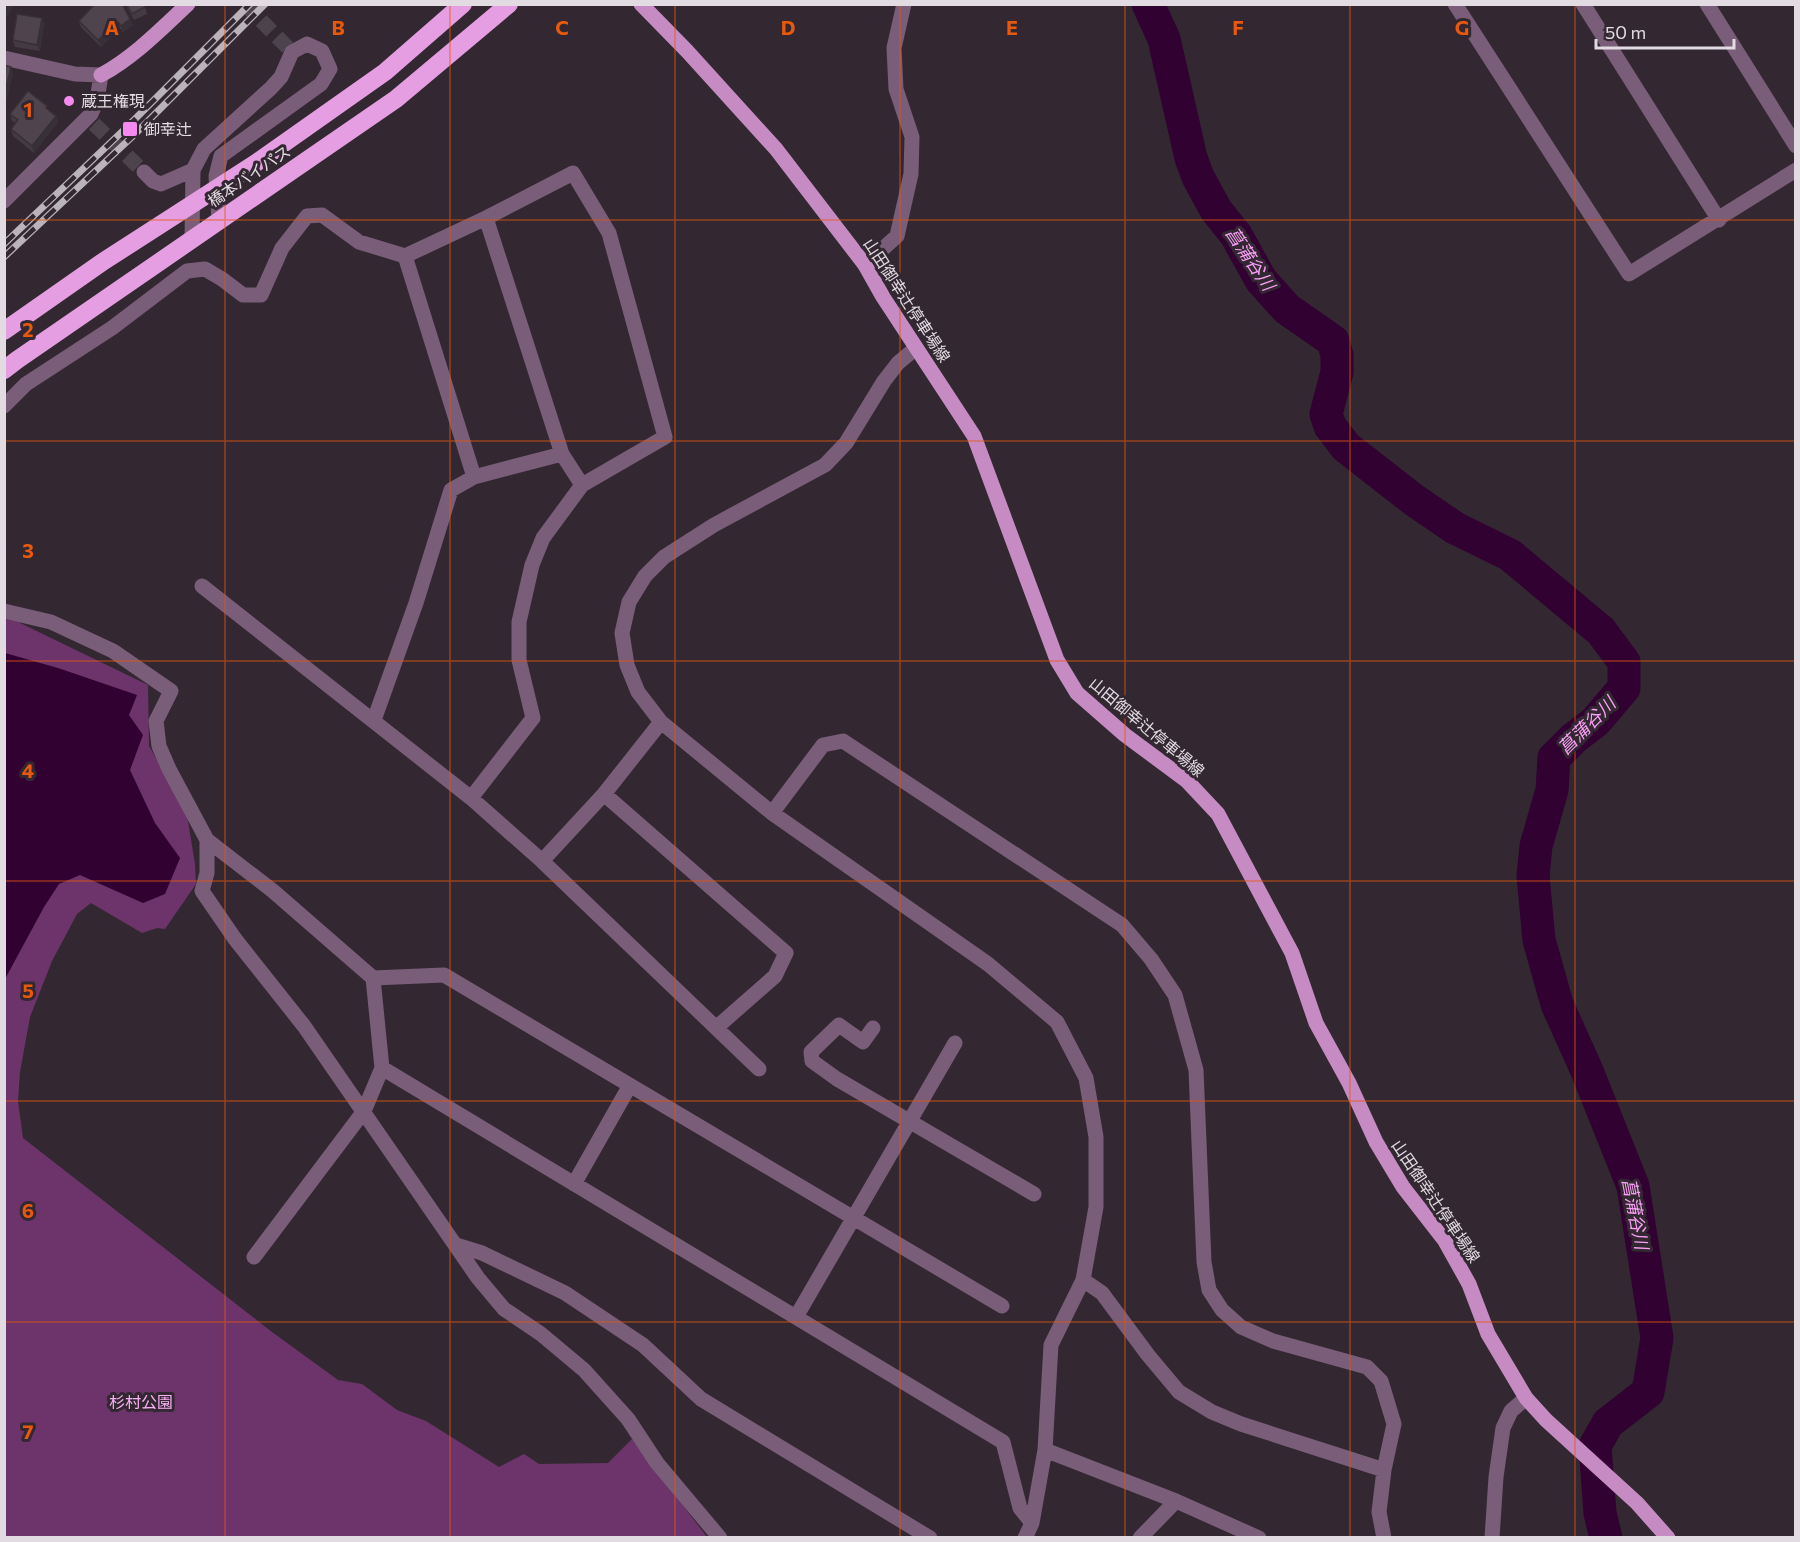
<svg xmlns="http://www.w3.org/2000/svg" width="1800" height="1542" font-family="Commissioner,'Noto Sans JP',sans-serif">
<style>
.green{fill:#6c346a}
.water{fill:#310131}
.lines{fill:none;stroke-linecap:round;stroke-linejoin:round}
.river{stroke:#310131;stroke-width:33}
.minor-tunnel{stroke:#4d434c;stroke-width:15;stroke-dasharray:15 8;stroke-linecap:butt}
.minor{stroke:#7a5d78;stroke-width:15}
.major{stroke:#c78bc4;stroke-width:15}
.highway{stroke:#e69ee2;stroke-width:18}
.rail-casing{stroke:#bbb3ba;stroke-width:7}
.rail{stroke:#332832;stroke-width:4.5;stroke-dasharray:14;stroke-linecap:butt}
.wall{fill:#443a43}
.shaded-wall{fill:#373037}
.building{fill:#4f444e;stroke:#373037;stroke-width:1.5}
.grid{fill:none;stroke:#e8590c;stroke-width:1.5;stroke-opacity:0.55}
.poi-dot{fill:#f489f0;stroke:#332832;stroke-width:2}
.labels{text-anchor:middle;stroke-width:6;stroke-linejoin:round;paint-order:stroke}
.poi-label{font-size:16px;fill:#e2dbe1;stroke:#332832;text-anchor:start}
.street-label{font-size:16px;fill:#e2dbe1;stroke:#332832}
.park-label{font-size:16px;fill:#fab0f6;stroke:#332832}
.water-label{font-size:18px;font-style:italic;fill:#fa9ff6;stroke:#332832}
.grid-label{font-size:20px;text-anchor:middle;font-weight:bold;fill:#e8590c;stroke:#332832;stroke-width:6;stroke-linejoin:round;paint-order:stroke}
</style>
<rect width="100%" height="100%" fill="#332832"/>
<!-- green -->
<path class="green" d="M4,619L16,621L148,685L149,746L178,796L188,821L195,864L196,884L165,929L157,928L142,933L91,903L77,914L52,961L30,1017L20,1072L18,1101L23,1138L272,1332L338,1380L362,1384L397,1410L426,1421L499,1467L524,1454L539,1464L608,1463L632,1439L707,1537H5Z"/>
<!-- water -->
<path class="water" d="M5,653L58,668L137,695L129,715L143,735L130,770L155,823L180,858L165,894L143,903L80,875L59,884L44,907L5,979Z"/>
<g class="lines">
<!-- river -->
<path class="river" d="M1148,4L1164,39L1191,158L1198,177L1216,210L1236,235L1261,280L1287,309L1333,341L1337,355V372L1326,414L1330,426L1346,447L1414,500L1455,528L1510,555L1601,631L1624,662V688L1595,722L1574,738L1554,758L1552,790L1536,846L1533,876L1539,940L1557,1004L1587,1071L1633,1186L1657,1338L1648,1392L1608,1423L1595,1446L1600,1513L1606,1538"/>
<!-- minor-tunnel -->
<path class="minor-tunnel" d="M245,4L292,52
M94,124L144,172"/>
<!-- minor -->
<path class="minor" d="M1455,4L1629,274L1796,170
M1583,4L1719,220
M1707,4L1796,146
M4,58L75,74L101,75L97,100L91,114L4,201
M144,172L153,181L161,184L193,170
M486,218L562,454L582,485
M192,240L193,170L204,149L271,88L281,77L292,52L307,44L322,51L330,69L321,84L221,156L216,176L219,219
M405,256L474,477
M865,265L897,236L911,174L912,137L896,89L894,48L904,4
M916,348L898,363L884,381L846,443L825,465L714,525L664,557L645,576L629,602L622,633L627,665L638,692L661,722L772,813L988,964L1057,1022L1086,1078L1096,1137V1207L1083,1280L1051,1345L1045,1450L1032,1523L1025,1538
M4,406L26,384L112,328L187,271L205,269L222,279L243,295H261L282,248L307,216L322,215L359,242L405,256L486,218L573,173L609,233L665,437L582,485L543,538L532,565L519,622V660L533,718L471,798
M202,586L471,798L542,861L759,1069
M4,611L51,622L113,651L171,691L156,721L159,746L169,769L207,840L273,891L373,978L444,975L1002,1306
M374,720L416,603L451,490L474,477L562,454
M604,794L786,953L775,976L717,1027
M772,813L823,745L843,741L1122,925L1151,959L1175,995L1196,1070L1204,1262L1209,1290L1222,1310L1241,1327L1273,1341L1367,1367L1381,1381L1394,1424L1384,1470L1379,1512L1384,1538
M207,840V873L202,891L235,939L304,1026L478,1278L504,1309L541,1334L584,1370L628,1419L657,1463L720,1538
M542,861L604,794L661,722
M873,1028L863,1042L839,1025L811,1052L812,1061L837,1079L1034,1194
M382,1068L1003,1442L1020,1508L1032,1523
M574,1184L629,1087
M456,1245L482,1253L565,1293L643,1345L701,1399L930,1538
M254,1257L364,1111L382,1068L373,978
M1083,1280L1102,1293L1148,1355L1179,1392L1212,1412L1241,1424L1384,1470
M796,1317L955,1043
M1045,1450L1176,1501L1259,1538
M1140,1538L1176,1501
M1492,1538L1496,1477L1503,1428L1511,1411L1526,1398"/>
<!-- major -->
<path class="major" d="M641,4L687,51L776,149L865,265L883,297L974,436L1057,660L1077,693L1125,735L1187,781L1218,814L1292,953L1316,1023L1349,1083L1376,1142L1403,1187L1445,1241L1469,1284L1488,1334L1526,1398L1546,1420L1637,1503L1668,1538
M101,75C134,57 160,30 188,4"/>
<!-- highway -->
<path class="highway" d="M4,331L104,261L256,163L385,72L463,4
M4,370L17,360L396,99L509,4"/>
<!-- rail casing -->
<g class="rail-casing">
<path id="rail" d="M4,244L127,127L250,4
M4,257L135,134L265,4"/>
</g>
<!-- rail -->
<use href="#rail" class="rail"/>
</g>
<!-- wall -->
<path class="wall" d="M95,4L133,25L123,32L120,28L101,47L81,27L79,21Z
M125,4H144L147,14L134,20Z
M42,18L44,24L40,51L15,47L13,40Z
M48,110L56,116L58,122L34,153L13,136L11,129L16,123L12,121L10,114Z"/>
<!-- shaded-wall -->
<path class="shaded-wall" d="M8,4H14L4,22V11Z
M42,18L44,24L40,51L37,45Z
M130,19L133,25L123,32L121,26Z
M118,22L120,28L101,47L98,40Z
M11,67L13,73L5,109L4,106V96Z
M56,116L58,122L34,153L32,146Z"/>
<!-- building -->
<path class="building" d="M95,4H122L130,19L121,26L118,22L98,40L79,21Z
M126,4H144L145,7L132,14Z
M17,14L42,18L37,45L13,40Z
M4,65L11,67L4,96Z
M28,91L47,106L46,108L56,116L32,146L11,129L18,120L10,114Z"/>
<!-- grid -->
<path class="grid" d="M225,4V1538M450,4V1538M675,4V1538M900,4V1538M1125,4V1538M1350,4V1538M1575,4V1538M4,220H1796M4,441H1796M4,661H1796M4,881H1796M4,1101H1796M4,1322H1796"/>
<!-- markers -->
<g class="poi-dot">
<circle cx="69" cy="101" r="6"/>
<rect x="122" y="121" width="16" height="16" rx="3"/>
</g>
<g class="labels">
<!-- poi labels -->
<g class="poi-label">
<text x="81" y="107">蔵王権現</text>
<text x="144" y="135">御幸辻</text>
</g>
<!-- street labels -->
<g class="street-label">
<text transform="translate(249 176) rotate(-34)" y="6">橋本バイパス</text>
<text transform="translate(907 300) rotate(57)" y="6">山田御幸辻停車場線</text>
<text transform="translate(1147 727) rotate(40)" y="6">山田御幸辻停車場線</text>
<text transform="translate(1436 1201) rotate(56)" y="6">山田御幸辻停車場線</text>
</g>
<!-- park labels -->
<g class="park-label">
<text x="141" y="1408">杉村公園</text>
</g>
<!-- water labels -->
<g class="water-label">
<text transform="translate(1250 259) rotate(56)" y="6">菖蒲谷川</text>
<text transform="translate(1587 726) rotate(-45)" y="6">菖蒲谷川</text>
<text transform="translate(1635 1214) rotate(79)" y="6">菖蒲谷川</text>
</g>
</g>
<g class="grid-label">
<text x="112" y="35">A</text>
<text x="338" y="35">B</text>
<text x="562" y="35">C</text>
<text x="788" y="35">D</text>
<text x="1012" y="35">E</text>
<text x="1238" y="35">F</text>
<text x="1462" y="35">G</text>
<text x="28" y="117">1</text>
<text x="28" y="337">2</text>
<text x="28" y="558">3</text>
<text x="28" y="778">4</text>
<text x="28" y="998">5</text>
<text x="28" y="1218">6</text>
<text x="28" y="1439">7</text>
</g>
<!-- border -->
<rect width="1800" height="1542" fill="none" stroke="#e2dbe1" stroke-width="12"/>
<!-- scale -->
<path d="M1596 39v9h138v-9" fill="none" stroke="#e2dbe1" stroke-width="3"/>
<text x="1605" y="39" font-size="18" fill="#e2dbe1" stroke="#332832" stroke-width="4.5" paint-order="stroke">50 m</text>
</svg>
